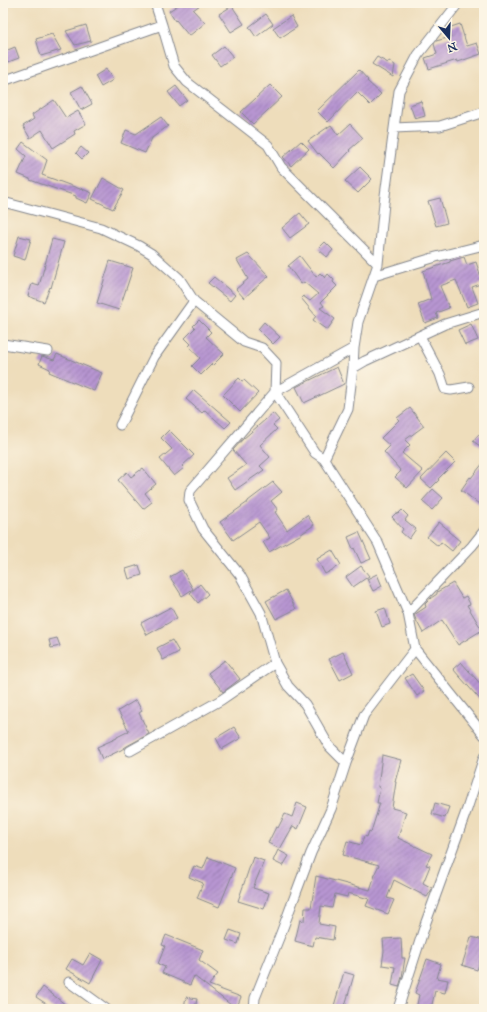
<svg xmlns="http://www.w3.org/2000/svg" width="487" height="1012" font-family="'IM FELL Great Primer',serif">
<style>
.building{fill:url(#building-hatch)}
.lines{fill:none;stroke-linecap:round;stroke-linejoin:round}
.minor-casing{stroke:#84868c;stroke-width:11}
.minor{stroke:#fff;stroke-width:9}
</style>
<defs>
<pattern id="building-hatch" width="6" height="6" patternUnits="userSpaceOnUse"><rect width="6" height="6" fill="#b795d1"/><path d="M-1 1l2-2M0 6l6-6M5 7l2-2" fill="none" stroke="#947aad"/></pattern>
</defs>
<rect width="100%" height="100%" fill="#fcf5e5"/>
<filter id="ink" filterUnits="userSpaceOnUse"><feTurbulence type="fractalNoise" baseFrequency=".025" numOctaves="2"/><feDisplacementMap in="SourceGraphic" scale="8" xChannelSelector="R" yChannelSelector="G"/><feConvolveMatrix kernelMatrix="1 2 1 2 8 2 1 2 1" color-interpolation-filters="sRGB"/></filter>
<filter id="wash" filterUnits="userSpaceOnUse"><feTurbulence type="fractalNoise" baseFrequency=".012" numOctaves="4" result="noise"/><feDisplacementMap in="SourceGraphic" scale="16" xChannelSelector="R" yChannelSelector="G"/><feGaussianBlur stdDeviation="0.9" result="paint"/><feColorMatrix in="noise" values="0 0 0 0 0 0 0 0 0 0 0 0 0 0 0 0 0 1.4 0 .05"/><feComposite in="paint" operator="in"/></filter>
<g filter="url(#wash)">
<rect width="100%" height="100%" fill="#edb"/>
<g id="blocks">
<!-- building -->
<path class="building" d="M181,3H203L193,10L205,23L189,36L176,20L175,21L169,11Z
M232,6L244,24L231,32L219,14Z
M266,14L273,24L256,37L249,27Z
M291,16L297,27L280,38L273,28Z
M460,24L467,46L477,43L481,54L458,62L457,60L429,69L425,58L437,54L434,44L436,41L451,37L448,28Z
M86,25L91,41L75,45L66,31Z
M52,34L61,50L41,56L36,39Z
M224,46L233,57L220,66L212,55Z
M15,47L19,58L3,64V52Z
M377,57L388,63L389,61L395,65L393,77L372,64Z
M106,69L113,80L101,87L95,76Z
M359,70L368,80L367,81L381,94L370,105L357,92L328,122L317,111Z
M270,85L282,97L253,124L241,112Z
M82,86L92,104L81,110L71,92Z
M176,86L187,100L179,106L168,92Z
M54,100L66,118L78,111L86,124L74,131L75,134L53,148L42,130L30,138L23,126L34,119L32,115Z
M421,101L425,116L415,119L410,105Z
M161,117L168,126L152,138L145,153L121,143L126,130L136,134Z
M350,124L363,138L349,150L350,151L334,168L319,153L318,154L308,141L331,125L338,135Z
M301,141L309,149L291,166L283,157Z
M23,142L47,160L42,175L80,189V188L92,193L87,203L76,198V196L30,180V179L18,174L26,156L18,149Z
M81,147L88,153L82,159L76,153Z
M360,167L372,179L358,193L345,181Z
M103,178L124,190L113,209L92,199Z
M440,198L447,223L436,226L428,201Z
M300,213L309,224L290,238L282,228Z
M19,236L31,239L25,260L13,256Z
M52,239L64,242L51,288L50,287L44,302L28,296L32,284L39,286Z
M325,242L333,250L327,257L318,249Z
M248,254L269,276L244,298L236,289L248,279L237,260Z
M300,256L316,277L320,273L325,278L328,274L334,280L333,282L337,286L321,302L324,306L320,308L335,319L327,330L313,320L316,316L301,298L303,296L310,301L318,294L304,282L301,284L288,266Z
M464,257L467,265L476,262L483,283L472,287L478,303L467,307L456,280L440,286L449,308L436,313L438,318L425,323L418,304L431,299L423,271L450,262V261Z
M110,261L133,268L119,310L97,303Z
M214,277L235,295L230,301L208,283Z
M199,320L211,332L206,337L224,354L213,365L212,364L201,375L192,366L200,358L189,346L191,344L185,338L195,328L193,326Z
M264,322L280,337L273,344L258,329Z
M471,324L478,340L465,345L458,330Z
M57,354L102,373L94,391L49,372L50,369L39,364L42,356L54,360Z
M337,367L344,384L304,403L296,387Z
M239,378L242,381L244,380L258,393L240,412L223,395Z
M194,390L231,422L225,428L205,410L202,413L186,399Z
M410,408L424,426L405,440L410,445L402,453L423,471L407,488L395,477L401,471L384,452L390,446L381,438L399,420L397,418Z
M273,413L279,420L273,425L277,429L260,445L270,457L260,466L264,470L235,490L227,478L246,465L233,450L243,439Z
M169,430L194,455L182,466L184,468L174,476L160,459L172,449L161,438Z
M479,434L484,438V449L473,441Z
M446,453L455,462L438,479L439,480L431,488L421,479Z
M484,462V498L479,504L461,490L470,477L471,478Z
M143,468L156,484L145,493L152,502L143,509L118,480L127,472L131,477Z
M273,482L282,492L271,501L278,510L275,512L287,530L307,515L314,525L300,535L269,552L263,542L270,538L259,522L233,540L220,522L248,502V501Z
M433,489L443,498L432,510L422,501Z
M402,510L408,516L405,520L416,529L409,539L401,532L403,529L392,517L396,513L398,514Z
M439,522L450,531L449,532L460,541L452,551L441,542L438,546L427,537Z
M359,532L371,559L361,563L354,548L353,549L348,537Z
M332,550L341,565L325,574L317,559Z
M139,565L142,575L129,579L126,569Z
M361,566L369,576L353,587L346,577Z
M182,570L193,589L182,596L170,577Z
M377,574L382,586L373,591L367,579Z
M453,583L462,598L466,596L470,604L467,605L482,630L458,645L442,620L423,633L416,620L414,615L426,607L425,604L431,598L437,594V592Z
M200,584L208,594L198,603L190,593Z
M286,590L296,609L276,619L266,601Z
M171,607L177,618L147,635L141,623Z
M385,608L390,624L382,627L376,611Z
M57,638L60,646L51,648L49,640Z
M172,640L179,652L163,660L157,648Z
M343,652L353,673L340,680L329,659Z
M225,660L240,679L223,692L208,673Z
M461,662L484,688V704L453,669Z
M412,674L424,691L417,696L405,678Z
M136,700L142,711L139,713L149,734L127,746L121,750L102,759L97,747L117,738V737L129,731L118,711Z
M234,727L241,738L222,749L216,738Z
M382,755L401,760L395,782H396L392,808L406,812L398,838L432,854L426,865L430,866L423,883L432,888V889L427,897L394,880L387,898L394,900L388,914L366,906L369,899L348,893L347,897L335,894L332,908L321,906L319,924L335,927L333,940L315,937L313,946L295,941L300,920L304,921L305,908H311L316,876L370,890L375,875H374L379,865L343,855L347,841L361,845L364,836L367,837L369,831L371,832L380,803H377L380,788L378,787Z
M297,803L307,807L298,829L293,826L280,849L268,843L276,827L278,828L285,814L292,817Z
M435,803L449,807L445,818L432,814Z
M278,850L289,856L283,866L273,861Z
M208,857L235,868L219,907L197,898L203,883L189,877L194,866L203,869Z
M253,857L264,861L253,888L269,893L264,909L238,901Z
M230,930L241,934L238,944L226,940Z
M166,935L203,950L199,960L218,974L209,985L241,997L237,1007L231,1005L194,976L190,985L162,973L165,967L158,964L165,946L162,945Z
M471,937L484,940V948L477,970L462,965Z
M401,938L402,958H405L402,977L399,987L392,985L395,967L382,965L384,951L383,939Z
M90,953L102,960L90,983L66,969L72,959L83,965Z
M427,959L441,964L437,978L448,980L445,993L435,991L431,1009H416L419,995L415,993Z
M344,972L354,975L344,1009H333Z
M43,987L71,1009H54L36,997Z
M186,997L197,999L195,1009H184Z"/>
</g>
</g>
<g filter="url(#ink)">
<use href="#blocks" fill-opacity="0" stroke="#84868c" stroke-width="1"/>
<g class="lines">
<!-- minor casing -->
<g class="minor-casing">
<path id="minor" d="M162,25L174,66L187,82L268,145L281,167L378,264
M3,81L37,69L162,25L155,3
M394,128L440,126L484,112
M3,202L101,228L139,246L152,254L179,278L194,301L244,342L262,348L276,363L275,392L315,453L324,459L378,543L408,613L415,649L484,735
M374,276L436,257L484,245
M420,336L440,374L445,389L451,390L469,387
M3,344L48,351
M353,368L365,361L445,324L484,312
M120,425L154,357L194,301
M324,459L348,409L353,368L354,348L358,322L378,264L384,203L399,91L418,55L456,6L455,3
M408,613L472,546L484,531
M130,751L221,700L275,663
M346,763L329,746L305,704L288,686L275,663L261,613L240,575L203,529L189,500L190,491L275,392L354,348
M69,982L106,1009
M254,1009L255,998L281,933L311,853L331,809L346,763L364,715L415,649
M398,1009L426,922L467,809L484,757"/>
</g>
<!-- minor -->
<use href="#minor" class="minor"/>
</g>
</g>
<!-- margin -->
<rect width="487" height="1012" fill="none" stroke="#fcf5e5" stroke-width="16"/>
<!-- north arrow -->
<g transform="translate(449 38) rotate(161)" stroke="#fcf5e5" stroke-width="3" paint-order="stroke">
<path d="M0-3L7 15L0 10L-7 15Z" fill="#1b2f5e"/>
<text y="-6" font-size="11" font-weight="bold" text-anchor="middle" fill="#1b2f5e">N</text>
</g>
</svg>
